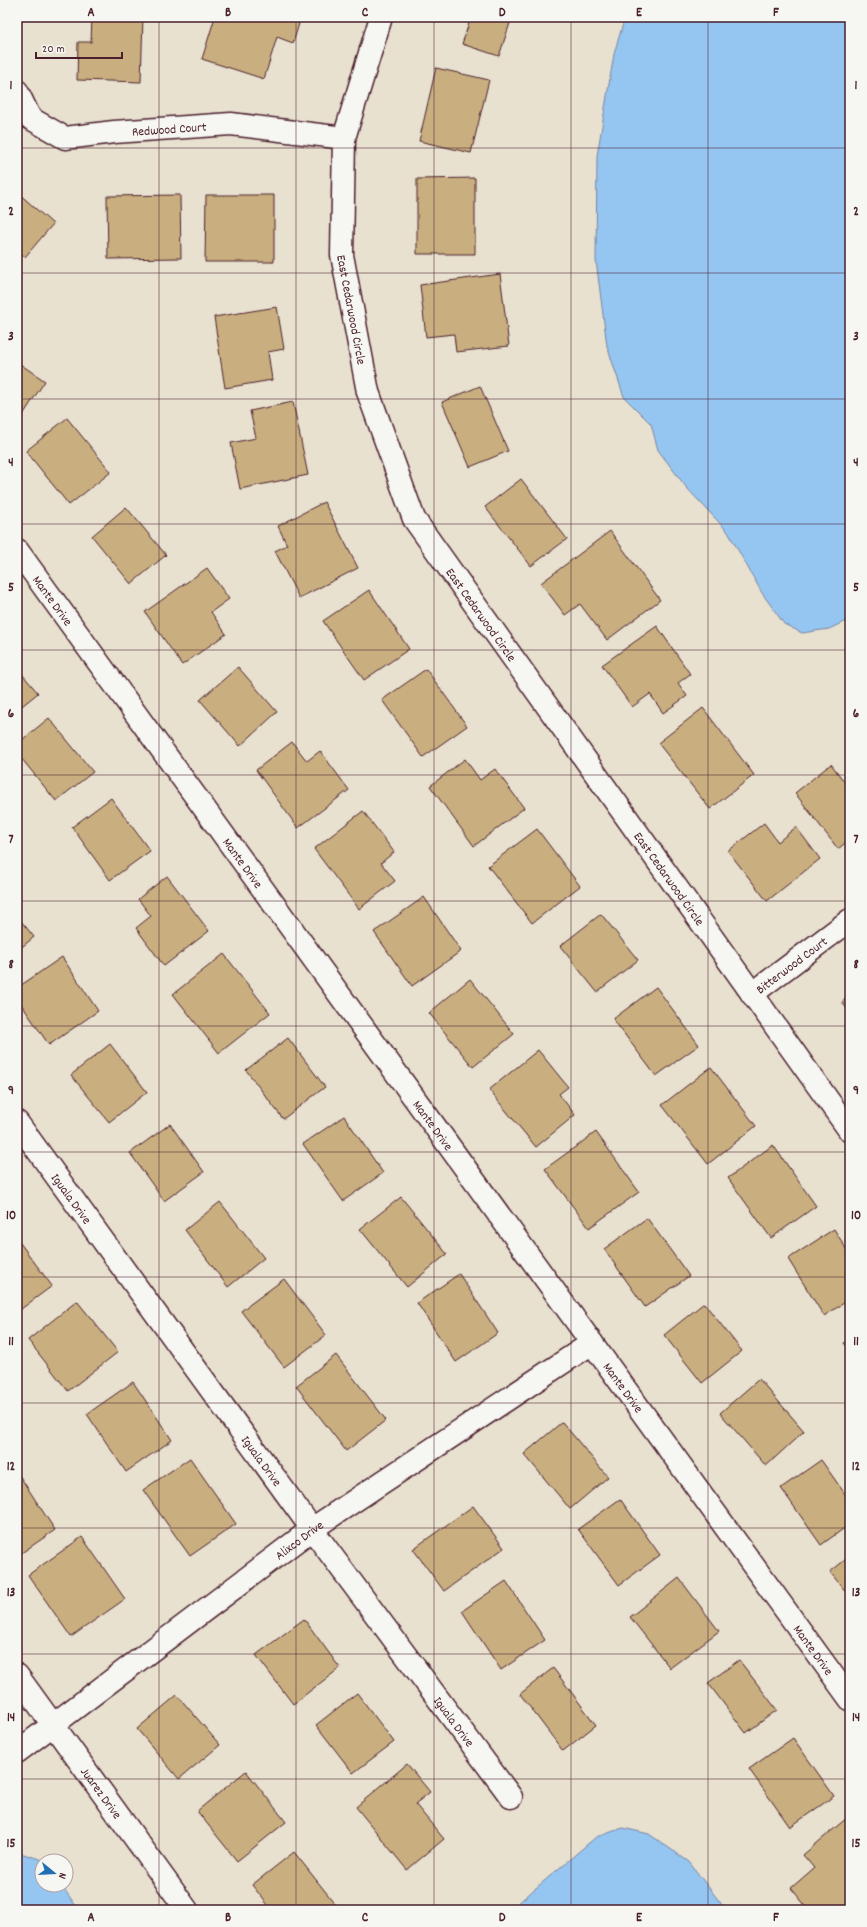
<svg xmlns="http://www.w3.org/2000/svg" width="867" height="1927" font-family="Dekko,sans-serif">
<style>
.water{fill:#95c6f1;stroke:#7783a2}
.building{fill:#c9af80;stroke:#4a1f2b}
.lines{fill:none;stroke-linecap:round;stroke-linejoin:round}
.minor-casing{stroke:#4a1f2b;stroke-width:25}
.minor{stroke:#f6f6f2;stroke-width:22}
.grid{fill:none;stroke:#4a1f2b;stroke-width:1;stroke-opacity:0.55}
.labels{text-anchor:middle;stroke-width:4;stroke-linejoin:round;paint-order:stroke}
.street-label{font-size:13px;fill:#4a1f2b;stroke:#f6f6f2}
.neatline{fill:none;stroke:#4a1f2b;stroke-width:1.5}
.grid-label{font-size:13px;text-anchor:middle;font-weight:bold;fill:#4a1f2b}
</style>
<rect width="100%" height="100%" fill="#e8e1d0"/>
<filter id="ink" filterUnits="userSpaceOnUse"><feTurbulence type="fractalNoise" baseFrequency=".025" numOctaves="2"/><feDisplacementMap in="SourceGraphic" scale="8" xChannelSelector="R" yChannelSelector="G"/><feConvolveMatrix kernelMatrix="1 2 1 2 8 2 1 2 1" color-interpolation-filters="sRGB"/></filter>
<g filter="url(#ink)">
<!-- water -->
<path class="water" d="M625,17H850V619L829,629L802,633L784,624L762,593L728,532L686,487L658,450L651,424L624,397L607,346L596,260L597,156L614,54Z
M623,1828L649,1834L689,1862L726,1910H510L596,1837Z
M17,1852L43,1860L42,1885H61L79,1910H17Z"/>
<!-- building -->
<path class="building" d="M92,17H143L141,82L77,80L78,42H91Z
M215,17H301L293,43L277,37L264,79L202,59Z
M471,17H512L499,56L462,44Z
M436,68L489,80L471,153L419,141Z
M475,178V254H417V179Z
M17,192L53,224L25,257L17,250Z
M180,195L181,258L108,259L107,196Z
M206,195H274V262H205Z
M500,274L509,346L456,352L454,334L426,337L420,285Z
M277,307L284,349L268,352L272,380L225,388L214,317Z
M17,362L45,381L17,424Z
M480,386L508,451L470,467L442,402Z
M293,402L308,475L240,489L231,443L256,438L250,411Z
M67,418L111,472L69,505L26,451Z
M521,479L567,539L531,566L485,507Z
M324,502L358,568L299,598L275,551L287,545L278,526Z
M126,507L166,555L131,584L92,536Z
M610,531L660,600L607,640L580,604L565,615L541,583Z
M207,568L229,599L211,612L226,634L182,665L145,612Z
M369,590L409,649L364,680L323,621Z
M657,626L690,674L678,683L687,696L663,713L650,694L632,707L602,665Z
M238,667L277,712L240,746L200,700Z
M17,668L38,693L17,710Z
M426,669L467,726L423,757L382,700Z
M703,708L754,775L710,809L658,743Z
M49,718L93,772L56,801L17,753V744Z
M292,742L307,761L320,751L349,790L298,828L256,770Z
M465,759L480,780L495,769L524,808L474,846L430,786Z
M831,764L846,784L850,781V839L838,849L795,793Z
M111,798L150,851L110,880L72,827Z
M363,811L394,852L381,863L395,881L359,909L314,849Z
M764,823L778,842L796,827L820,859L767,901L728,851Z
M537,829L580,886L532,923L488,866Z
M167,876L209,931L164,966L136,928L151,916L138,899Z
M424,897L461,951L412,986L374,932Z
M601,914L638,960L597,992L560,946Z
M17,916L34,937L17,951Z
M224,954L270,1013L219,1053L173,994Z
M62,957L98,1011L49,1045L17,998V988Z
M470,979L514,1034L473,1067L429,1013Z
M656,987L699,1045L656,1076L613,1019Z
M850,996V1013L842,1002Z
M288,1038L325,1087L283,1119L246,1070Z
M110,1044L147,1092L109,1122L71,1075Z
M538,1050L568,1087L559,1094L575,1115L536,1147L489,1090Z
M711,1067L756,1126L708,1164L662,1105Z
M344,1116L383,1173L343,1201L303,1144Z
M170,1124L204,1172L164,1201L130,1153Z
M596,1132L639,1192L589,1228L545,1169Z
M773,1145L816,1206L771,1238L728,1178Z
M401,1197L447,1254L407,1287L360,1229Z
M220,1202L264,1258L228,1287L185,1230Z
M647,1218L689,1276L645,1307L604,1249Z
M834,1229L850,1255V1299L824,1316L788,1259Z
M17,1239L52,1286L17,1312Z
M459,1274L498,1333L456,1362L417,1303Z
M284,1279L326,1335L284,1367L241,1311Z
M77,1301L118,1352L68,1391L28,1340Z
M704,1303L742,1351L702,1383L664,1335Z
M850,1338V1350L844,1343Z
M336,1355L386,1420L346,1451L296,1386Z
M759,1379L804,1431L766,1466L720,1413Z
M133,1382L172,1440L126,1472L87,1414Z
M562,1422L608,1477L570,1509L524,1454Z
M190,1458L236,1524L190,1556L143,1490Z
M821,1460L850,1501V1524L821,1545L781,1488Z
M17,1472L55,1530L17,1556Z
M620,1499L660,1555L619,1585L578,1529Z
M473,1506L504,1548L444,1591L413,1549Z
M82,1537L125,1599L71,1637L28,1575Z
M850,1556V1597L830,1572Z
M679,1578L719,1631L670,1668L630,1617Z
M506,1581L545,1640L501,1670L462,1611Z
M304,1619L340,1668L293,1704L256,1655Z
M739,1660L777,1710L746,1733L708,1683Z
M553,1668L596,1725L563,1751L520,1694Z
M357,1693L394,1742L353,1773L316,1725Z
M177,1695L220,1745L179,1779L137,1729Z
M793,1738L834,1796L790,1827L749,1769Z
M407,1764L430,1792L415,1804L444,1839L407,1870L356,1807Z
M246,1771L286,1822L237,1861L197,1811Z
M848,1817L850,1819V1907L846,1910H809L791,1888L814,1868L803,1855Z
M294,1852L340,1910H272L252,1885Z"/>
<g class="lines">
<!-- minor casing -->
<g class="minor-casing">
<g id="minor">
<path id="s1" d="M381,17L344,138L342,255L368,392L414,519L850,1131"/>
<path id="s2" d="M17,91L30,118L65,138L114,132L231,124L344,138"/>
<path id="s3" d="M17,550L850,1699"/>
<path id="s4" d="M752,994L850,920"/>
<path id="s5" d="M17,1122L312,1529L511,1797"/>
<path id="s6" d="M17,1675L187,1910"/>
<path id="s7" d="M17,1752L312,1529L592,1343"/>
</g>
</g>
<!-- minor -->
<use href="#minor" class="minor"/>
</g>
</g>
<!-- grid -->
<path class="grid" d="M159,17V1910M296,17V1910M434,17V1910M571,17V1910M708,17V1910M17,148H850M17,273H850M17,399H850M17,524H850M17,650H850M17,775H850M17,901H850M17,1026H850M17,1152H850M17,1277H850M17,1403H850M17,1528H850M17,1654H850M17,1779H850"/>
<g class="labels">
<!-- street labels -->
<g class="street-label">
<text dy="5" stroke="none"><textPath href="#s2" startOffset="175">Redwood Court</textPath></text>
<text dy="5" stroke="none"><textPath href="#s1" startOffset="299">East Cedarwood Circle</textPath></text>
<text dy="5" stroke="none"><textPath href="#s3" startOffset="62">Mante Drive</textPath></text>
<text dy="5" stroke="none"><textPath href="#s1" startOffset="635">East Cedarwood Circle</textPath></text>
<text dy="5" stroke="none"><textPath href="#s3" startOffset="386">Mante Drive</textPath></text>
<text dy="5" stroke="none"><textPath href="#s1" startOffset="959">East Cedarwood Circle</textPath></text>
<text dy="5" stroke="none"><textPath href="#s4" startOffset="49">Bitterwood Court</textPath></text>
<text dy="5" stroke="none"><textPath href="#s3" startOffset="710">Mante Drive</textPath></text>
<text dy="5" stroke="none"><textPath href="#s5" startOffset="94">Iguala Drive</textPath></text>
<text dy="5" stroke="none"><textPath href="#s3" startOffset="1034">Mante Drive</textPath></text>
<text dy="5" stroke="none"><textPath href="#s5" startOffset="418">Iguala Drive</textPath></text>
<text dy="5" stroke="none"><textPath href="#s7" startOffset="353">Alixco Drive</textPath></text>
<text dy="5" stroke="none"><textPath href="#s3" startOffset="1358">Mante Drive</textPath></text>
<text dy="5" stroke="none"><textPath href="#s5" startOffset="742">Iguala Drive</textPath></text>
<text dy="5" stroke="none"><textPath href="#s6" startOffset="145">Juarez Drive</textPath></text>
</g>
</g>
<!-- margin -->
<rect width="867" height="1927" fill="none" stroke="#f6f6f2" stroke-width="44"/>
<!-- north arrow -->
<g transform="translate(54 1873) rotate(108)"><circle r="19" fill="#f6f6f2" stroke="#b1a0a2"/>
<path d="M0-3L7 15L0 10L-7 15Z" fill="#1f6fb2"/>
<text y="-6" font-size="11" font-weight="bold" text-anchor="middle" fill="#4a1f2b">N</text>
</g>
<!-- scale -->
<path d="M36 52v6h86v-6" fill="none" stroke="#4a1f2b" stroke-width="2"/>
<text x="42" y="52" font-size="12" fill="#4a1f2b" stroke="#f6f6f2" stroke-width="3" paint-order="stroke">20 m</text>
<rect x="22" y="22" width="823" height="1883" class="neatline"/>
<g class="grid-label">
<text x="91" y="16">A</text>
<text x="228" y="16">B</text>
<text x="365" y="16">C</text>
<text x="502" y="16">D</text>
<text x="639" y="16">E</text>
<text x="776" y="16">F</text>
<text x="11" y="89">1</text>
<text x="856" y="89">1</text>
<text x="11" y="215">2</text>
<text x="856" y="215">2</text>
<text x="11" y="340">3</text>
<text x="856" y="340">3</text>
<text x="11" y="466">4</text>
<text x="856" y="466">4</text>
<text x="11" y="591">5</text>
<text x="856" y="591">5</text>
<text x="11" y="717">6</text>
<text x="856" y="717">6</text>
<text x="11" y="843">7</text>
<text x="856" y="843">7</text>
<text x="11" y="968">8</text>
<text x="856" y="968">8</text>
<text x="11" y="1094">9</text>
<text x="856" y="1094">9</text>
<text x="11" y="1219">10</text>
<text x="856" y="1219">10</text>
<text x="11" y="1345">11</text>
<text x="856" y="1345">11</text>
<text x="11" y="1470">12</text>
<text x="856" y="1470">12</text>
<text x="11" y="1596">13</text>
<text x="856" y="1596">13</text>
<text x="11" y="1721">14</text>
<text x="856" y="1721">14</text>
<text x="11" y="1847">15</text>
<text x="856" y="1847">15</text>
<text x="91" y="1921">A</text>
<text x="228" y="1921">B</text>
<text x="365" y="1921">C</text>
<text x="502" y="1921">D</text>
<text x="639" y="1921">E</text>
<text x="776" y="1921">F</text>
</g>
</svg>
